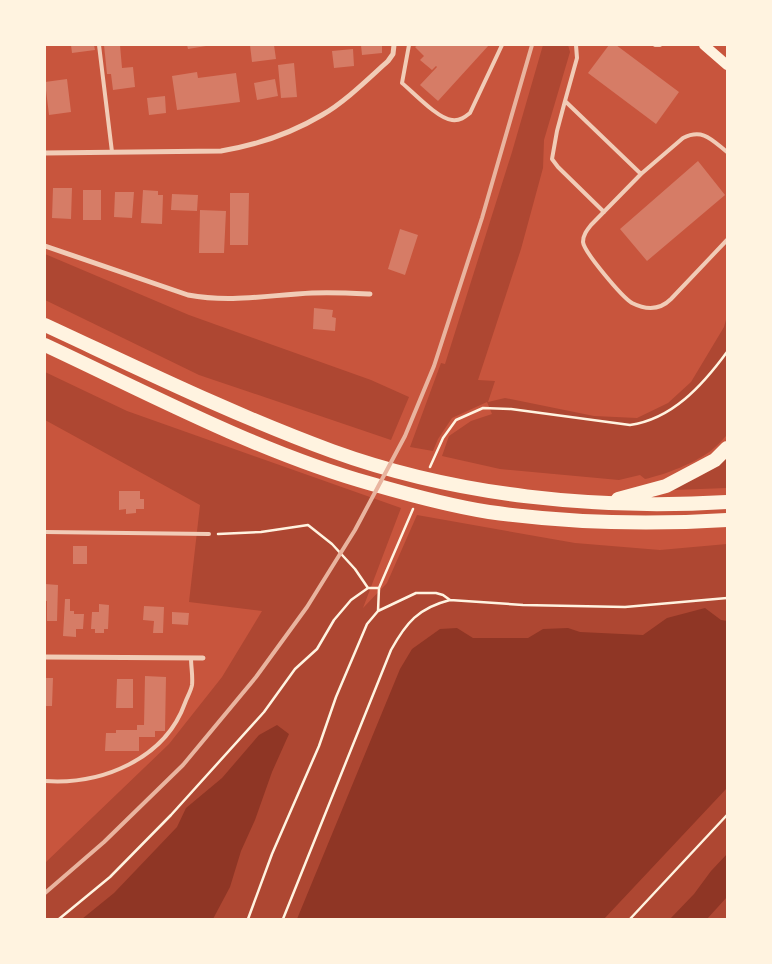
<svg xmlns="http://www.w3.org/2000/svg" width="772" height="964" font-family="'IBM Plex Sans',sans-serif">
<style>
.green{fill:#ae4732}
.water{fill:#8f3625}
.building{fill:#d67c66}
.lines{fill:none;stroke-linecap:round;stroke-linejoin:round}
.path{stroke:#fff3e0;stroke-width:2.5}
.service{stroke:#f1ccb7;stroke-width:4}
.minor{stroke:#f1ccb7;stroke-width:5}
.secondary{stroke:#fff3e0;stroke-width:10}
.trunk{stroke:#fff3e0;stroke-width:14}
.rail{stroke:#e9b49f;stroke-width:4}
</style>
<rect width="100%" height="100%" fill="#c8553d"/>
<!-- green -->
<path class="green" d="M543,45H568L570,52L544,140L543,168L521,249L478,380L495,381L488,402L505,398L594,416L637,418L668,403L691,382L724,327L727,316V435C722,440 718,445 713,449C698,462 664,475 645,479L640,475L619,480L500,469L442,456L449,436L471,421L492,414L487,402L452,418L438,439L433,451L410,447L441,363L445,364L512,152Z
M45,254L189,315L371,380L409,397L391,440L199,375L45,300Z
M45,372L127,411L401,508L363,608L387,583L417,515L575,543L660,550L727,544V919H45V863L169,744L222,677L262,611L189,602L200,505L45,420Z
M727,458V488L673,490L674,487C695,481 710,471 727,458Z"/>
<!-- water -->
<path class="water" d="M705,608L721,620L727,621V788L604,919H297L400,669L412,649L440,629L457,628L473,638H528L543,629L568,628L580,632L643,635L667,618Z
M277,725L289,734L272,772L255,820L241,851L230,887L213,919H82L114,893L177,827L186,808L222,778L259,735Z
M727,854V897L707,919H670L694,894L711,871Z"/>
<!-- building -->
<path class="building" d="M71,45H94L95,50L72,53Z
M104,45H120L122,68L133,67L135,87L113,90L111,74H107Z
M187,45H206V46L188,49Z
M250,45H274L276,59L252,62Z
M361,45H382V53L362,55Z
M418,45H489L438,101L420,85L437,67L436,66L432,70L420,60L424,56L415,47Z
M609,45H616L679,92L656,124L588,73Z
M353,49L354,66L334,68L332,51Z
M294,63L297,97L281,98L278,65Z
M197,72L198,78L236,73L240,102L177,110L172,76Z
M67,79L71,112L49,115L45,82Z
M275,79L278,96L257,100L254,83Z
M165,96L166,113L149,115L147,98Z
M698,161L725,195L647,261L620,229Z
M53,188H72L71,219L52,218Z
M83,190H101V220H83Z
M143,190L158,191V195H163L162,224L141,223Z
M115,192H134L132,218L114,217Z
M230,193H249L248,245H230Z
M172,194L198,195L197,211L171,210Z
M200,210L226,211L224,253H199Z
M400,229L418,235L405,275L388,269Z
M314,308L333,310L332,317L336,318L335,331L313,329Z
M119,491H140V499H144V509H136V513L126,514V509L119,510Z
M73,546H87V564H73Z
M45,584L58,585L57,621H47V601H45Z
M65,599H70V611H74V614H84L83,629H76V637L63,636Z
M99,604L109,605L108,629H104V633H95V629H91L92,612H99Z
M144,606L164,607L163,633H153L154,621L143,620Z
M172,612L189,613L188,625L172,624Z
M145,676L166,677L165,731H155V737H139V751H105L106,733H116V730H137V725H144Z
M45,678H53L52,706H45Z
M117,679H133V708H116Z"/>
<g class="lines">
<!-- path -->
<path class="path" d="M430,467L443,438L456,420L483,408L511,409L630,425C672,419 702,386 727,352
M218,534L261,532L308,525L332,544L355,569L368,588
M379,588L413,509
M59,919L110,877L171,815L264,712L295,669L317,649L334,620L351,600L368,588H379L378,611
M248,919L272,854L319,746L336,697L367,624L378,611L416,593H436L443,595L450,600L523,605L625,607L727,598
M283,919L391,650C406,623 418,608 450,600
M630,919L727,815"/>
<!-- service -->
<path class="service" d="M99,45L112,152
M409,45L402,83C413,92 438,119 452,120C460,121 465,117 470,113L502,45
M576,45L577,58L565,101L641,174L591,225C587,230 583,235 583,242C584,252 622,297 632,303C646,310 660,310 671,299L727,240
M655,45H660
M565,101L557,131L552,159L558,167L604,212
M641,174L683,138C703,128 712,140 727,152
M45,532L209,534
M45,781C102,785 165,759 185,703C187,697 191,691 192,685C193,676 191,667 191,658"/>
<!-- minor -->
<path class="minor" d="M45,153L221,151C257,145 290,134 322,115C345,102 369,78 388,61L393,54L394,45
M45,246L188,295C231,303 269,295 312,293C331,292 350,293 370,294
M45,657L203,658"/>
<!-- secondary -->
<path class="secondary" d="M704,45L727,65"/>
<!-- trunk -->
<path class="trunk" d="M45,325C140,369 234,415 332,451C456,496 596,510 727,502
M45,345C150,394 260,453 372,484C410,495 450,506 489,512C568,523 647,525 727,520
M618,499L666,486L715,460L727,448"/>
<!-- rail -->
<path class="rail" d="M45,893L104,842L183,765L256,677L307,607L355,530L405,436L434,366L482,218L532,45"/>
</g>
<!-- border -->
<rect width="772" height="964" fill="none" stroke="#fff3e0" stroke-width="92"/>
</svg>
